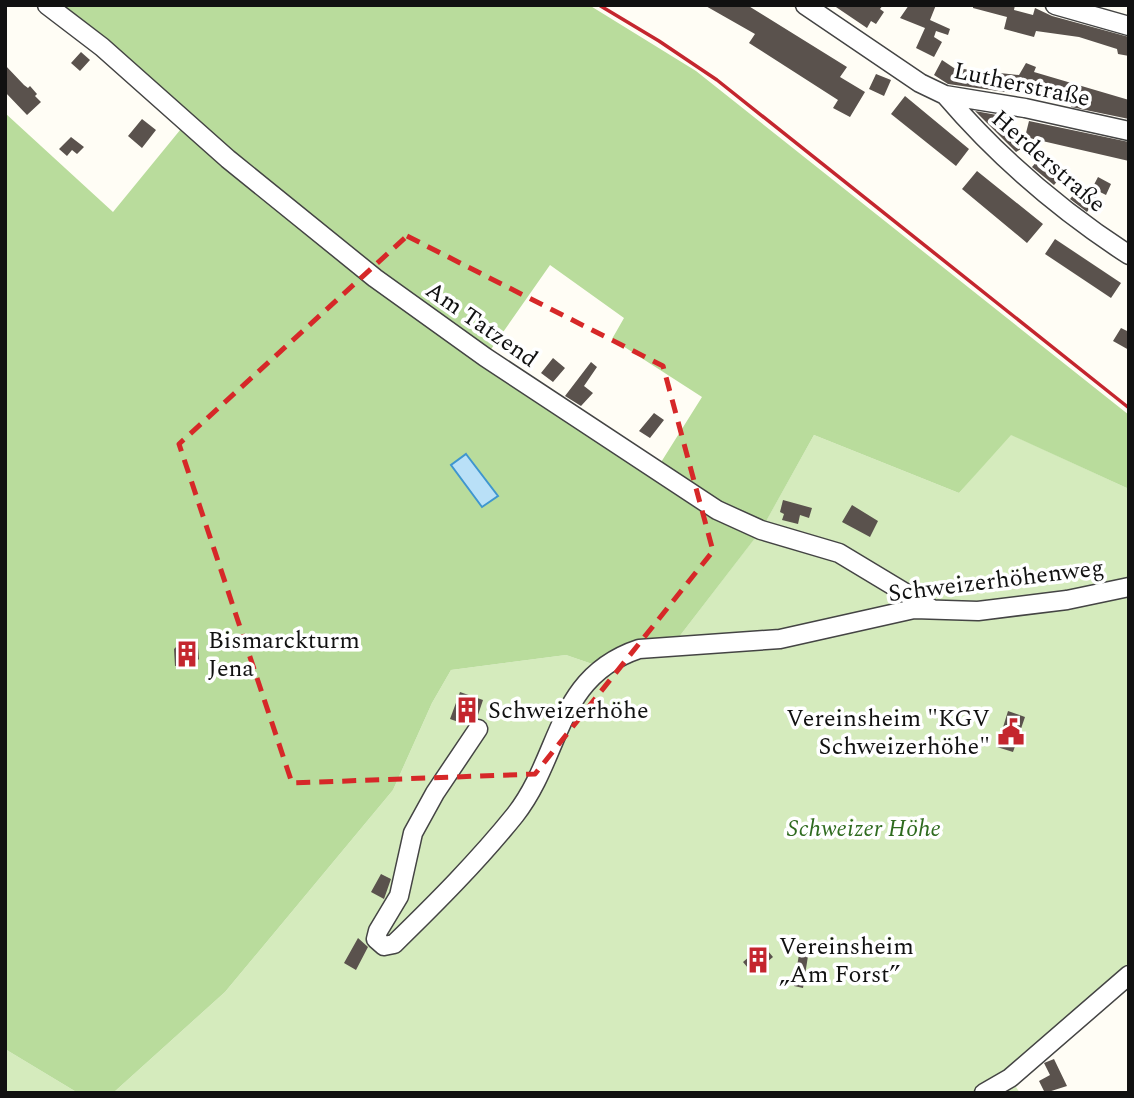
<svg xmlns="http://www.w3.org/2000/svg" width="1134" height="1098" font-family="Spectral,serif">
<style>
.green{fill:#d5ebbd}
.forest{fill:#b9dc9c}
.water{fill:#b9e0f7;stroke:#3f96cf;stroke-width:2}
.building{fill:#5a524d}
.lines{fill:none;stroke-linecap:round;stroke-linejoin:round}
.minor-casing{stroke:#444;stroke-width:21}
.minor{stroke:#fff;stroke-width:18}
.rail{stroke:#c4262e;stroke-width:3.5}
.marked{fill:none;stroke:#d62828;stroke-width:5;stroke-dasharray:14 9;stroke-linejoin:round}
.labels{text-anchor:middle;stroke-width:7;stroke-linejoin:round;paint-order:stroke}
.street-label{font-size:24px;fill:#111;stroke:#fff}
.poi-label{font-size:24px;fill:#111;stroke:#fff;text-anchor:start}
.park-label{font-size:24px;font-style:italic;fill:#2f6b1f;stroke:#fff}
</style>
<rect width="100%" height="100%" fill="#fffdf5"/>
<!-- green -->
<path class="green" d="M1010,434L1129,489V969L1010,1078L1020,1093H113L225,992L393,790L432,703L451,670L566,655L601,667L672,646L761,530L814,435L959,493Z
M5,1049L78,1093H5Z"/>
<!-- forest -->
<path class="forest" d="M53,5H589L696,71L1129,415V489L1011,435L959,493L814,435L764,525L720,507L658,467L702,397L612,339L624,318L550,265L487,355L380,276Z
M5,113L113,212L185,124L373,281L759,533L672,646L601,667L566,655L451,670L432,703L393,790L225,992L113,1093H78L5,1049Z"/>
<!-- water -->
<path class="water" d="M466,454L498,496L482,507L451,465Z"/>
<!-- building -->
<path class="building" d="M704,5H747L847,67L840,77L865,92L850,117L833,108L838,100L749,43L755,34Z
M833,5H883L880,9L884,12L876,24L871,21L867,28Z
M909,5H936L930,20L950,29L948,35L936,31L934,37L942,42L934,57L916,48L925,28L900,18Z
M973,5H1015L1014,10L1033,15L1035,8L1052,16L1129,37V56L1118,54L1117,49L1079,37L1036,31L1034,37L1004,29L1007,17L973,8Z
M81,52L90,60L80,71L71,63Z
M942,60L954,68L1019,75L1026,63L1036,67L1034,72L1129,100V119L1071,107L1072,103L1057,99L948,84L934,75Z
M5,65L24,85L28,88L30,86L37,94L35,96L41,102L27,115L5,92Z
M876,74L891,80L884,96L869,89Z
M905,96L969,149L956,166L891,114Z
M975,111L1008,117L1003,130L1023,147L1021,149L1016,152Z
M142,119L156,130L142,148L128,136Z
M1029,121L1129,142V161L1025,137Z
M71,137L84,147L77,154L72,150L67,156L59,149Z
M1038,160L1061,177L1054,185L1032,167Z
M977,171L1043,224L1027,243L962,189Z
M1098,177L1111,184L1106,195L1100,192L1087,212L1070,199L1075,193L1086,200Z
M1055,239L1121,283L1111,298L1045,254Z
M1121,328L1129,332V350L1113,341Z
M553,358L565,368L553,382L541,373Z
M591,362L597,367L584,386L593,393L581,406L565,396Z
M654,413L664,420L650,438L639,431Z
M783,500L812,508L809,518L800,515L798,524L782,520L784,514L780,512Z
M852,505L878,521L870,537L842,522Z
M183,640L192,641L198,647L199,659L193,665L175,666L174,649Z
M460,692L483,700L477,718L467,725L450,719Z
M1008,711L1025,717L1013,752L997,747Z
M381,874L391,879L384,899L371,892Z
M358,938L368,947L356,970L344,963Z
M763,945L773,957L753,974L743,962Z
M799,954L808,956L803,988L794,986Z
M1054,1059L1067,1086L1045,1093L1039,1081L1050,1075L1044,1063Z"/>
<g class="lines">
<!-- minor casing -->
<g class="minor-casing">
<path id="minor" d="M47,5L102,47L228,159L375,278L485,357L717,510L761,530L839,553L932,609
M805,5L920,83L945,95L1025,108L1129,131
M1055,5L1129,26
M945,95C998,157 1061,211 1129,255
M478,729L435,793L413,833L399,896L378,931L376,939L384,946L394,944C436,903 478,861 515,815C562,755 555,677 639,649L780,639L914,609L978,611L1067,600L1129,587
M984,1093L1010,1078L1129,975"/>
</g>
<!-- minor -->
<use href="#minor" class="minor"/>
<!-- rail -->
<path class="rail" d="M599,5L659,41L717,80L1129,408"/>
</g>
<!-- marked area -->
<path class="marked" d="M407,236L663,366L713,551L535,774L292,783L179,444Z"/>
<!-- icons -->
<defs>
<g id="building-bare" transform="scale(2.1)"><path d="M-4-6H4V6H1V3H-1V6H-4ZM-2.5-4.3h1.7v1.8h-1.7ZM.8-4.3h1.7v1.8H.8ZM-2.5-1h1.7V.8h-1.7ZM.8-1h1.7V.8H.8Z" fill="#c4262e" stroke="#fff" stroke-width="2.5" paint-order="stroke"/></g>
<g id="civic-bare" transform="scale(2.1)"><path d="M-.6-6.5H3V-4.5H.6V-3L4-1V1h2V6H-6V1h2V-1L-.6-3ZM-1.2 2.5V6h2.4V2.5Z" fill="#c4262e" stroke="#fff" stroke-width="2.5" paint-order="stroke"/></g>
</defs>
<g fill-rule="evenodd">
<use href="#building-bare" x="187" y="654"/>
<use href="#building-bare" x="467" y="710"/>
<use href="#civic-bare" x="1011" y="732"/>
<use href="#building-bare" x="758" y="960"/>
</g>
<g class="labels">
<!-- street labels -->
<g class="street-label">
<text transform="translate(1022 84) rotate(12)" y="8">Lutherstraße</text>
<text transform="translate(1049 161) rotate(41)" y="8">Herderstraße</text>
<text transform="translate(482 324) rotate(35)" y="8">Am Tatzend</text>
<text transform="translate(996 580) rotate(-7)" y="8">Schweizerhöhenweg</text>
</g>
<!-- poi labels -->
<g class="poi-label">
<text x="208" y="648">Bismarckturm<tspan x="208" dy="28">Jena</tspan></text>
<text x="488" y="718">Schweizerhöhe</text>
<text x="990" y="726" text-anchor="end">Vereinsheim "KGV<tspan x="990" dy="28">Schweizerhöhe"</tspan></text>
<text x="779" y="954">Vereinsheim<tspan x="779" dy="28">„Am Forst”</tspan></text>
</g>
<!-- park labels -->
<g class="park-label">
<text x="864" y="836">Schweizer Höhe</text>
</g>
</g>
<!-- border -->
<rect width="1134" height="1098" fill="none" stroke="#111111" stroke-width="14"/>
</svg>
